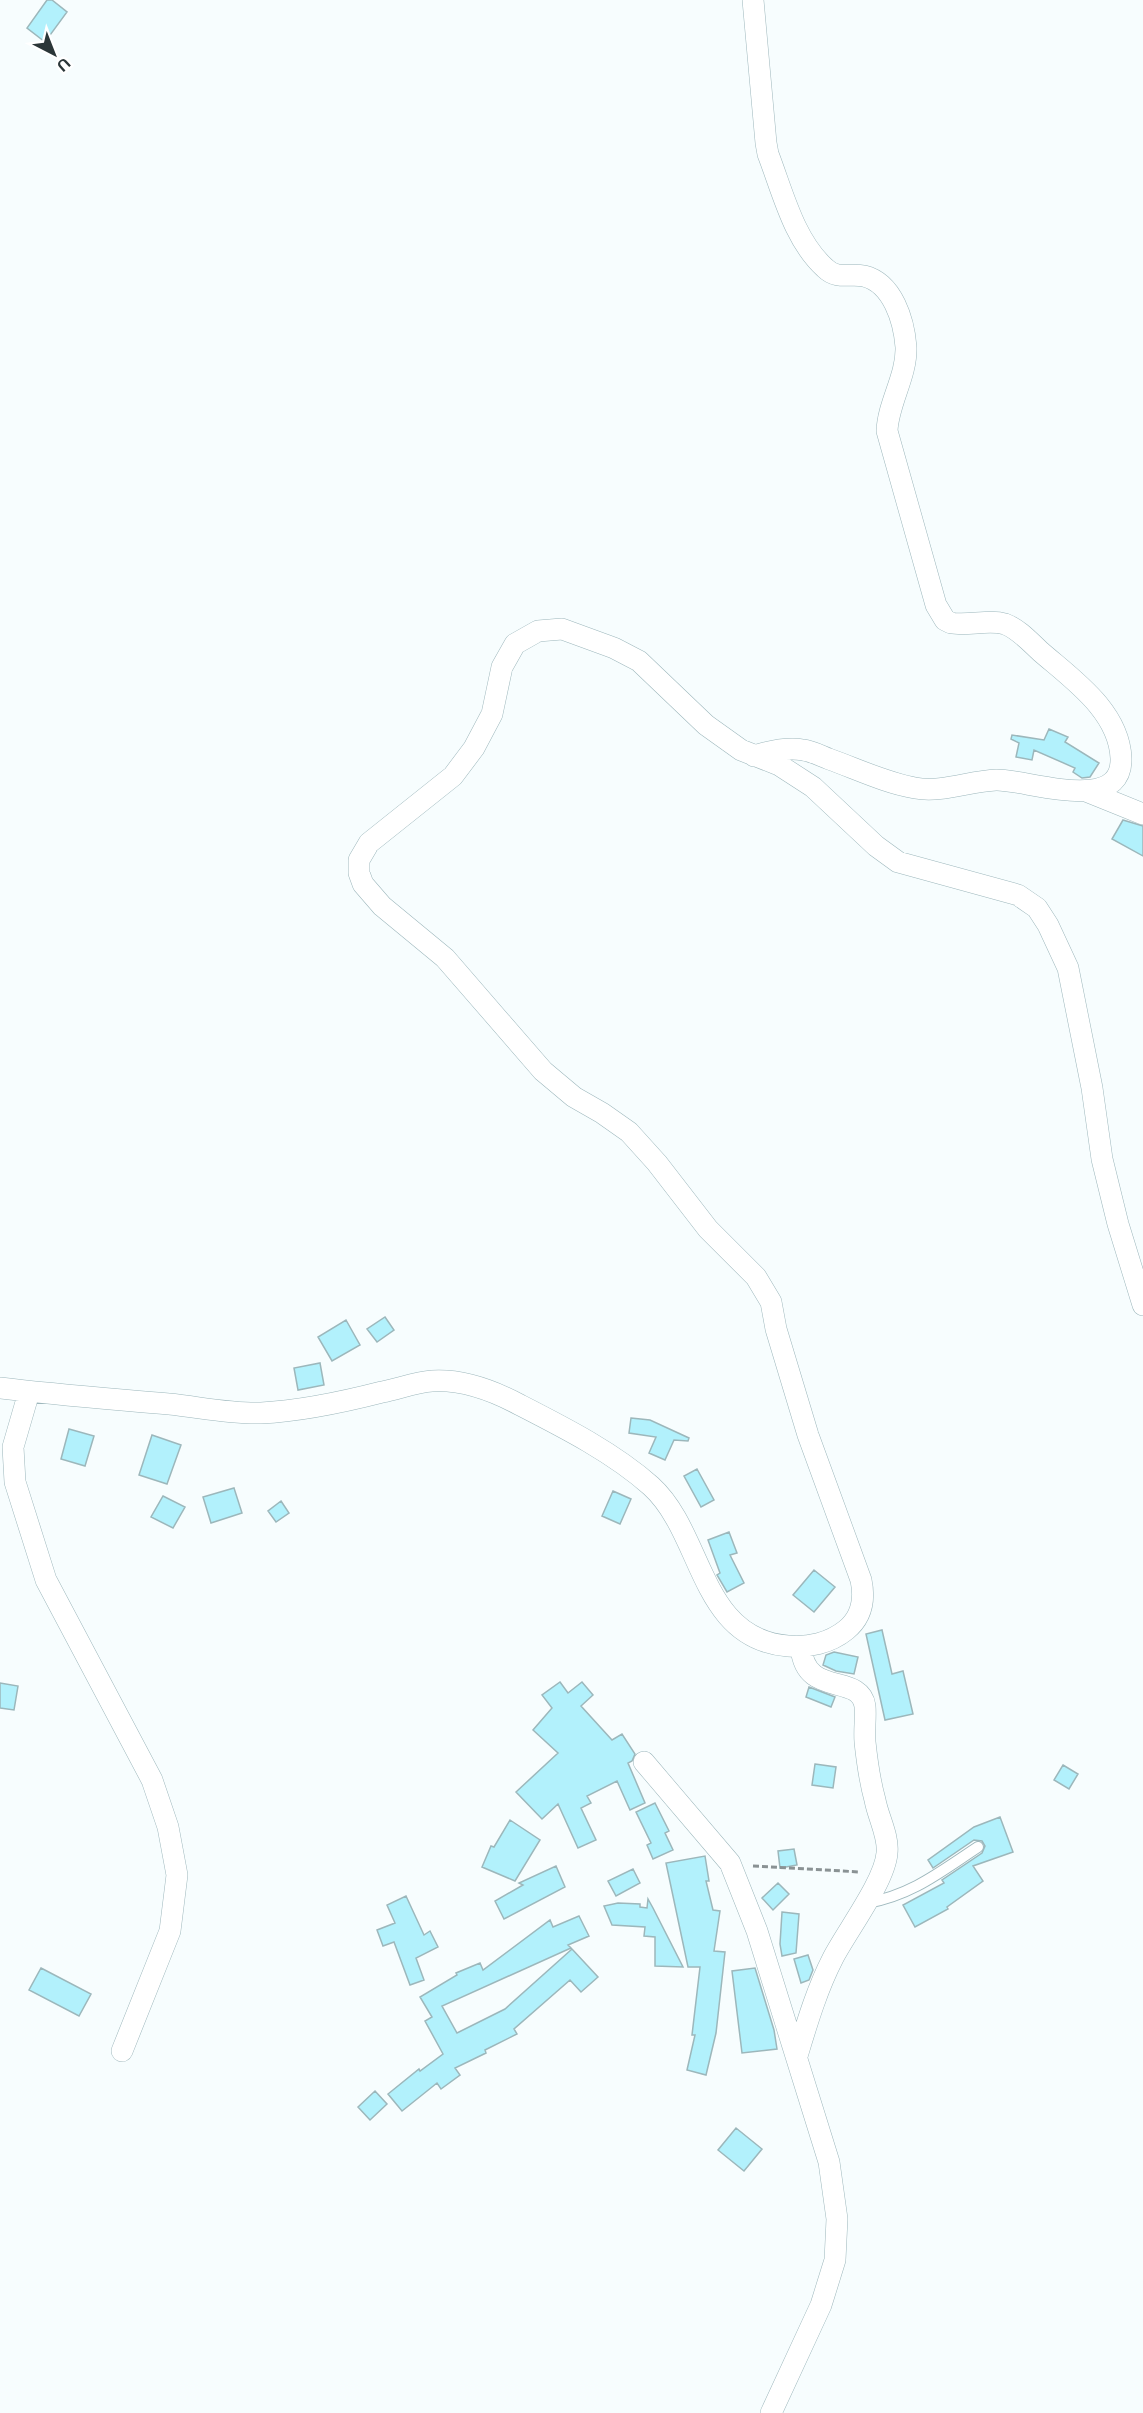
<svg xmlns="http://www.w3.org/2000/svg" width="1143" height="2413" font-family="Arial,sans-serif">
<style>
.building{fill:#b2f1fc;stroke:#9cb7bb;stroke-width:1.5}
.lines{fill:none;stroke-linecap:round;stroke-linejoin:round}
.lane-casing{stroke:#9db7bc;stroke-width:12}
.street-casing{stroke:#9db7bc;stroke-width:22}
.path{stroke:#8a9294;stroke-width:3;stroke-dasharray:6 3;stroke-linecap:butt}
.lane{stroke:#fff;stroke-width:10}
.street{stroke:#fff;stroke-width:21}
</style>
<rect width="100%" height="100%" fill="#f7fdfe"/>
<!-- building -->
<path class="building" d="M47,0H52L67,12L45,42L27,28Z
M1049,729L1068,737L1065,742L1099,763L1090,777L1082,778L1073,772L1075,768L1034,750L1032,760L1016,757L1019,743L1011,739L1012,735L1044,740Z
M1123,820L1143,826V856L1112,839Z
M385,1317L394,1330L377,1342L367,1329Z
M346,1320L360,1345L332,1361L318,1337Z
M320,1363L324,1385L298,1390L294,1368Z
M631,1418L650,1420L689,1438L688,1441L674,1440L665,1460L649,1453L656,1437L629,1433Z
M69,1429L94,1436L85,1466L61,1459Z
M152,1435L181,1445L167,1484L139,1475Z
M697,1469L714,1500L701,1507L684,1476Z
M234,1488L242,1513L211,1523L203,1497Z
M613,1491L631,1499L620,1524L602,1516Z
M163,1496L185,1507L173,1528L151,1517Z
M281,1501L289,1513L276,1522L268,1511Z
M729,1532L737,1553L730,1555L744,1583L727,1592L717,1575L720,1573L708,1540Z
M814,1570L835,1587L814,1612L793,1595Z
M882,1630L892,1674L903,1671L913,1714L885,1720L866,1634Z
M834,1652L858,1657L854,1674L836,1671L823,1665L826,1655Z
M560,1682L568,1693L582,1682L593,1695L581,1706L612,1740L622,1734L635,1754L632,1761L628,1763L645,1803L630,1810L617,1781L587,1796L591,1803L581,1808L596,1840L578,1848L558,1804L542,1819L516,1792L558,1753L533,1730L552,1708L542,1695Z
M0,1683L18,1686L14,1710L0,1708Z
M809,1687L835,1697L831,1707L806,1697Z
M815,1764L836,1767L833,1788L812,1785Z
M1063,1765L1078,1774L1069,1789L1054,1780Z
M655,1803L669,1831L665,1833L673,1850L653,1859L647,1845L651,1843L636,1812Z
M1000,1817L1013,1852L973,1866L983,1881L947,1907L948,1909L915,1927L903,1905L944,1883L942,1880L982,1853L985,1846L982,1841L974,1840L933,1868L928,1860L974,1827Z
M510,1820L540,1840L515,1881L482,1867L491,1846L494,1847Z
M794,1849L797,1865L780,1868L778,1851Z
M705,1856L709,1881H706L713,1910L720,1911L714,1951L725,1952L716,2033L706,2075L687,2070L695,2035H692L700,1967H688L666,1863Z
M556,1866L565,1887L504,1919L495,1901L523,1885L519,1883Z
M633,1869L640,1883L616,1896L608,1881Z
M778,1883L789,1894L773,1910L762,1898Z
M406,1896L424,1935L430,1931L438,1947L416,1958L424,1980L410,1985L394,1942L383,1946L377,1930L395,1923L387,1905Z
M648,1899L653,1908L683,1967L655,1966V1937L644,1936L645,1927L612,1925L604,1906L618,1903L640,1904V1907L647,1908Z
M782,1912L799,1914L796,1953L782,1956L780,1944Z
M579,1916L589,1936L568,1945L571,1948L442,2006L457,2033L505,2009L572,1949L598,1977L581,1992L570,1980L514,2029L517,2034L485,2050L486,2053L455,2068L460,2075L441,2089L437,2083L402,2111L388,2094L419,2069L420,2071L443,2054L425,2021L432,2017L420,1997L457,1975L456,1973L480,1963L483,1970L550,1920L553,1927Z
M808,1955L813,1970L809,1980L801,1983L794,1959Z
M41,1968L91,1994L79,2016L29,1990Z
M755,1968L774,2030L777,2049L742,2053L732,1971Z
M375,2091L387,2104L370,2120L358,2107Z
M736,2128L762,2149L744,2171L718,2150Z"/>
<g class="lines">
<!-- lane casing -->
<g class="lane-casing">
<path id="lane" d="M867,1903C912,1895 940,1872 978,1847"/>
</g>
<!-- street casing -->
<g class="street-casing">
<path id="street" d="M753,0L766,143L768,154C783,193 794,240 825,268C837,280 850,273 864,276C893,283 904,321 906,347C907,376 888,403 887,431L936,605L945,620L951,623C969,626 989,619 1005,624C1019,629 1031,643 1041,652C1072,679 1119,711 1121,758C1123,816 1026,779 996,780C970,781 941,793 915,788C886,783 857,769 829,759C821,756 812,751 803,750C787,747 770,751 754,756
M1086,791L1143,814
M0,1388C56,1395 113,1399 169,1404C199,1407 231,1414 261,1413C301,1411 343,1402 382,1392C398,1389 416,1382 432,1381C463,1379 494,1391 520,1405C565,1428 614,1453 651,1486C704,1534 699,1639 788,1646C808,1648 830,1643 846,1630C862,1617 865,1599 861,1580L808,1435L776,1329L771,1302L756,1277L708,1229L657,1163L629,1132L602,1113L574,1097L543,1071L445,958L382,906L363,884L359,873V860L369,843L453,776L474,748L492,714L502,667L515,644L538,631L562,629L614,648L639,661L706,725L741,750L779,765L813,787L876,846L898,862L1018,895L1037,908L1048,925L1068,968L1092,1088L1102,1159L1118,1224L1143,1305
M29,1392L13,1447L15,1482L46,1580L152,1780L168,1827L177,1875L170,1931L122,2051
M644,1762L730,1863L757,1931L829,2162L837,2219L835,2260L821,2305L771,2413
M797,2056C807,2023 817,1989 833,1958C847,1931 885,1881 887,1853C889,1836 878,1817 875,1800C870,1782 867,1761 865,1742C864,1730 866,1718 865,1706C860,1672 805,1699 801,1647"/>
</g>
<!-- path -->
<path class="path" d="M753,1866L860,1872"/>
<!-- lane -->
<use href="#lane" class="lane"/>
<!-- street -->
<use href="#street" class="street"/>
</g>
<!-- north arrow -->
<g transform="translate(54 54) rotate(138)" stroke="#ffffff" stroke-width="4.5" paint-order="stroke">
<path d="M0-4.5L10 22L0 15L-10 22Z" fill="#2b3638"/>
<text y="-9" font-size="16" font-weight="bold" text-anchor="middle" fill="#2b3638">U</text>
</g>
</svg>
